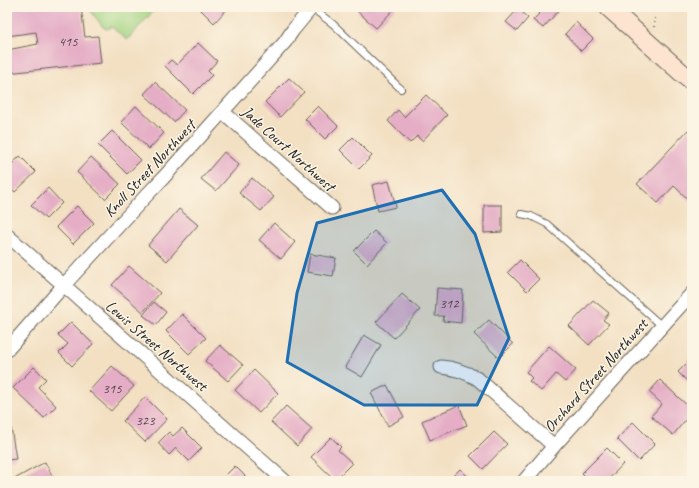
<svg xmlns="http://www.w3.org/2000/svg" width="699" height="488" font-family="Caveat,sans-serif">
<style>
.green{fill:#a4d483;stroke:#607850}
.building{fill:#e5aec6}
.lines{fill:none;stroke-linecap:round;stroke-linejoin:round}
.lane-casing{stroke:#676156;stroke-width:8}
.street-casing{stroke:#676156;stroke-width:15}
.secondary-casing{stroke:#676156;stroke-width:20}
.path{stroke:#676156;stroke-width:2;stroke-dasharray:1 3;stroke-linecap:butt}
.lane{stroke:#fff;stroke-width:6}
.street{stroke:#fff;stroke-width:13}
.secondary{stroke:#fde4d1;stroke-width:18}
.marked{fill:#1f6fb2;fill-opacity:0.2;stroke:#1f6fb2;stroke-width:3;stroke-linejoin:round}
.labels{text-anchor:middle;stroke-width:3;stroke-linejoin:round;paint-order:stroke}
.number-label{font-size:14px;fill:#4e4046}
.street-label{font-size:16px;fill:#1c1c1c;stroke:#fcf5e5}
</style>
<rect width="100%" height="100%" fill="#fcf5e5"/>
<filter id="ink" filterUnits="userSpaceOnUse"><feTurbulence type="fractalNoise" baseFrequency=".025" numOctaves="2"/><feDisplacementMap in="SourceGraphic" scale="8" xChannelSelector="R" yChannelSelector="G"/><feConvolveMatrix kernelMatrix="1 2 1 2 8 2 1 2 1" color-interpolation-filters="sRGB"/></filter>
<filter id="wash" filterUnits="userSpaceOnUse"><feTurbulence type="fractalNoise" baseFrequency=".012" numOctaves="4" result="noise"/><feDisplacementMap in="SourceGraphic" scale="16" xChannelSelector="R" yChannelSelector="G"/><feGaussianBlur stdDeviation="0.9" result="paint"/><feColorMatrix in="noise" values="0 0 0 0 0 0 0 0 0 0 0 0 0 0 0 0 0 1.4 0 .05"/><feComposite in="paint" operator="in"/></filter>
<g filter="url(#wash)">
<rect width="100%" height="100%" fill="#f3e0c3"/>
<!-- green -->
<path class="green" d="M88,7H157L127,40L112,27L107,29L103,27Z"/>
<g id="blocks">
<!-- building -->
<path class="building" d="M7,7H81L85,37L98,36L101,63L7,73V50L38,44L36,32L7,36Z
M198,7H229L214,23Z
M361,7H396L376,28L357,11Z
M533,7H558L560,9L543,28L533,20L540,13Z
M518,9L528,18L517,31L506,22Z
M576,22L593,39L581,51L565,34Z
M198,43L217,61L208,71L212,75L193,94L165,66L171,60L177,65Z
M289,78L304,92L280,117L265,102Z
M155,82L185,110L174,122L144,94Z
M426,95L447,115L422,141L417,136L410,143L388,121L398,110L404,117Z
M136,106L164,133L149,149L121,122Z
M318,106L338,126L325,139L305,119Z
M688,130L692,133V203L674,186L658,203L637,184Z
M112,131L141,160L127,174L98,145Z
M353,137L372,156L359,169L340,150Z
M224,152L239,165L216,191L201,179Z
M20,156L36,172L15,192L7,184V169Z
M91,157L120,184L105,199L77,172Z
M252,178L274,197L261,211L239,193Z
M389,181L396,207L378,211L372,185Z
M48,188L62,203L46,219L31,205Z
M484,205H502V232L484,233Z
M77,206L94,223L73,244L56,227Z
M179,209L198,225L167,261L148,245Z
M274,223L295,242L281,259L259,240Z
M374,231L387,243L367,264L354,251Z
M310,254L336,258L333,276L307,272Z
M520,260L539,279L527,291L508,272Z
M129,266L160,293L143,312L112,285Z
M437,288L463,290L461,323L443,321L444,316H435Z
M402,294L420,310L394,338L376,322Z
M593,300L609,313L603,320L609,324L589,345L569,326Z
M154,302L166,312L156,325L143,315Z
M182,314L206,338L189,354L166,331Z
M489,320L513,344L499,358L474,334Z
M71,322L93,344L72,366L59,353L68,344L58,335Z
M364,335L381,345L362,377L345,367Z
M220,345L243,365L228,381L205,361Z
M549,346L576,370L565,382L556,374L541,391L529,381L532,378L526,372Z
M692,358V386L678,372Z
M112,366L134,386L111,411L89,391Z
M34,367L46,379L38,387L56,406L44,418L13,388Z
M254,370L278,393L259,413L235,390Z
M660,380L692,410V412L673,435L651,416L662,404L649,392Z
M387,385L404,417L388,426L371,393Z
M145,397L167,419L145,442L123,421Z
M459,405L467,425L430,440L422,421Z
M286,406L312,429L297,446L271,422Z
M9,415L16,459L7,460V416Z
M633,422L655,444L639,461L617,439Z
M182,428L202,448L189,461L176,448L169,455L158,443L169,432L173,436Z
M494,432L507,444L483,469L470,456Z
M331,437L341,447L338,450L352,463L335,480L311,457Z
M607,448L623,464L607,481H590L582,473Z
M45,462L55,481H11Z
M235,466L247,478L243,481H220Z
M460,469L473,481H448Z"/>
</g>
</g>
<g filter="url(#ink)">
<use href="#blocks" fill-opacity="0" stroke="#676156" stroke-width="1"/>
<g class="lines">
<!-- lane casing -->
<g class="lane-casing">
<path id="lane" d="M312,8L333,24L401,89
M521,214L531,216L547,224L662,326"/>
</g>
<!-- street casing -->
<g class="street-casing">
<path id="street" d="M223,112L332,208
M7,235L285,481
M7,350L64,285L145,197L164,177L285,42L293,30L312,7
M441,367C455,368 466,372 478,379L554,446
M524,481L554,446L692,293"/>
</g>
<!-- secondary casing -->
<g class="secondary-casing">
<path id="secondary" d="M608,7L692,82"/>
</g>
<!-- path -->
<path class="path" d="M654,27L655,17"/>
<!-- lane -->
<use href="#lane" class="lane"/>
<!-- street -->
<use href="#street" class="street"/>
<!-- secondary -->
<use href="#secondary" class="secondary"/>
</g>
</g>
<!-- marked area -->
<path class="marked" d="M442,190L475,234L509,338L477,405H364L287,362L297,293L317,223Z"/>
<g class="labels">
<!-- number labels -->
<g class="number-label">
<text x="68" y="46">415</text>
<text x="449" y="308">312</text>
<text x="112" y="393">315</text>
<text x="145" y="425">323</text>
</g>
<!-- street labels -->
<g class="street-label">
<text transform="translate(289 148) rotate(42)" y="6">Jade Court Northwest</text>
<text transform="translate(149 168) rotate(-47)" y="6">Knoll Street Northwest</text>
<text transform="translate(157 345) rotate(41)" y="6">Lewis Street Northwest</text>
<text transform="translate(595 375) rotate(-48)" y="6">Orchard Street Northwest</text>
</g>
</g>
<!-- margin -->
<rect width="699" height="488" fill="none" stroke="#fcf5e5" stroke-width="24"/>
</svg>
